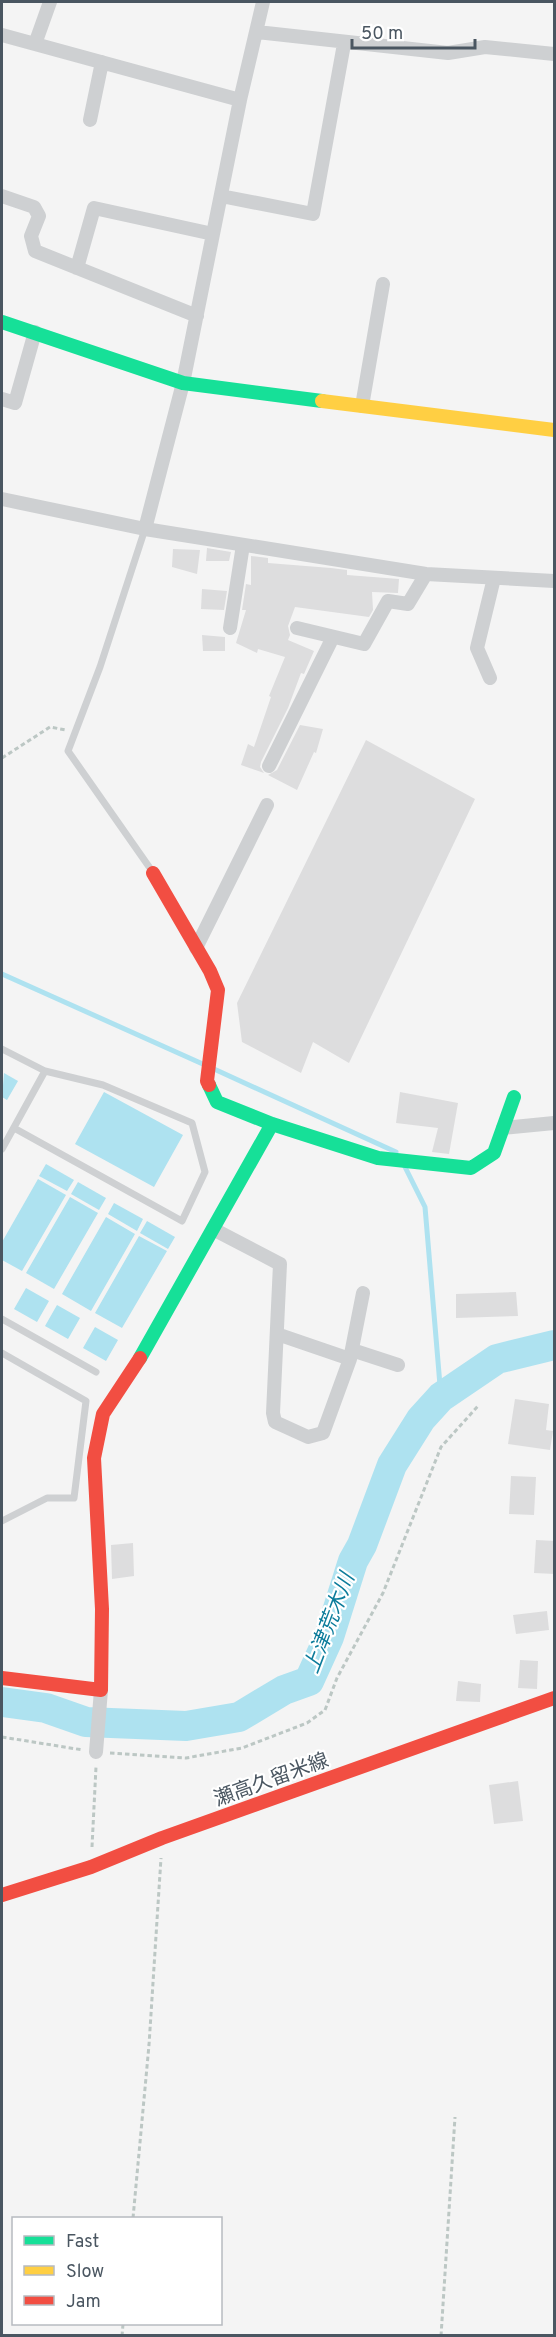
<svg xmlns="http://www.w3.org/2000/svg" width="556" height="2337" font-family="Overpass,'Noto Sans JP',sans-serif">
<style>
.water{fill:#aee2f0}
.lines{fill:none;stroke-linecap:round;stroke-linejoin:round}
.stream{stroke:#aee2f0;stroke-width:5}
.river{stroke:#aee2f0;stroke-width:30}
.building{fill:#ddddde}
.path{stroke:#bcc7c4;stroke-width:3;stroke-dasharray:4.5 3;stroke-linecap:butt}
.lane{stroke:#ced0d2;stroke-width:7}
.street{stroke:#ced0d2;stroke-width:14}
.fast{stroke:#16e098;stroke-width:14}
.slow{stroke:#ffcf43;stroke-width:14}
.jam{stroke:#f24e42;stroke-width:14}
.labels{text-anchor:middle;stroke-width:4.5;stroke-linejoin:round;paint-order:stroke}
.street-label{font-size:20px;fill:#4a5661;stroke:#fff}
.water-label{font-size:21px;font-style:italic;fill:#0c7c9b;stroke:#fff}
</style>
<rect width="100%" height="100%" fill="#f4f4f4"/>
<!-- water -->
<path class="water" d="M4,1073L18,1081L7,1100L2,1097Z
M104,1092L183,1135L154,1187L75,1144Z
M46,1164L74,1180L67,1191L39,1176Z
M38,1179L66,1195L22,1271L2,1260V1242Z
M78,1182L106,1198L99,1210L71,1194Z
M70,1197L98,1213L54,1289L26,1273Z
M114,1203L143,1219L137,1231L108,1214Z
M106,1217L135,1234L91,1311L62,1294Z
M147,1221L175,1237L168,1249L140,1233Z
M139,1236L167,1251L122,1328L95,1313Z
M26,1288L49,1301L37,1322L14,1309Z
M57,1305L80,1318L68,1339L45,1326Z
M95,1327L118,1340L106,1361L83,1348Z"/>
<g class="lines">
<!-- stream -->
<path class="stream" d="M2,974L205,1065
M214,1069L396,1152
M404,1165L425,1207L441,1397"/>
<!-- river -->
<path class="river" d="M2,1702L46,1708L86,1722L186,1726L239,1717L284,1690L309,1681L329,1637L353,1561L362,1545L392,1465L421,1419L441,1397L497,1359L554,1345"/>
</g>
<!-- building -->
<path class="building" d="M207,548L231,552L229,561H206Z
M173,549L200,550L197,574L172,567Z
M251,556L268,558V563L331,568L347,570V575L399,579L398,593L372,592L373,610L369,617L295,607L288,626L290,635L288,640L314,651L304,674L301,673L288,708L261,762L260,767L264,773L241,765L248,744L254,747L271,697L269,696L285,657L258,649L257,653L236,643L246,610H242L246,584L251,585Z
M202,589L227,591L224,610L201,609Z
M202,635L225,637V651H203Z
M300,725L323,729L316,753L314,752L297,790L268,775L277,770Z
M366,740L475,799L349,1063L313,1042L301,1073L242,1042L237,1003Z
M400,1092L458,1103L449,1154L432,1152L438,1128L396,1123Z
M516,1292L518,1316L456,1318V1294Z
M515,1399L549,1404L546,1430L553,1431L550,1450L508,1444Z
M511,1476L536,1477L534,1515L509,1514Z
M536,1540L555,1541V1574L534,1573Z
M133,1543L134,1576L112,1579L111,1545Z
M547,1611L549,1630L516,1634L513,1615Z
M520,1660L538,1661L537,1689L518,1688Z
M458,1681L481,1684L480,1702L456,1701Z
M518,1781L523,1821L494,1824L489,1785Z"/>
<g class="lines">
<!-- path -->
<path class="path" d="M2,758L50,727L66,730
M2,1737L83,1750
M110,1753L186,1758L242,1748L307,1723L325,1710L337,1678L383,1593L441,1447L478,1406
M92,1847L96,1767
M133,2218L149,2045L161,1858
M122,2336L123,2324
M441,2336L455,2117"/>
<!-- lane -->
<path class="lane" d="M145,529L100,667L68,751L152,871
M2,1049L45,1071L103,1085L192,1123L205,1172L182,1221L14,1128
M2,1149L45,1071
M2,1319L96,1372
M2,1353L86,1401L74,1498H47L2,1521"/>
<!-- street -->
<path class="street" d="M257,32L448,53L485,47L554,54
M2,35L240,100
M35,44L50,2
M90,120L102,62
M2,196L34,207L39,216L31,236L35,251L197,316
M221,196L313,214L344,44
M77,268L94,208L213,234
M2,399L15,403L35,332
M362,406L383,284
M2,499L145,529L426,574L554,581
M145,529L183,383L240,100L263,2
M230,628L243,545
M297,628L364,644L388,601L408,604L426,574
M490,678L477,648L494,578
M269,766L333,637
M196,948L267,805
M503,1128L554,1123
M213,1229L280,1264L273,1413L275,1422L308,1437L323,1433L350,1359L277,1334
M352,1350L398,1365
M350,1359L363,1293
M96,1752L101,1690"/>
<!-- fast -->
<path class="fast" d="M2,322L183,383L322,401
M209,1085L217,1102L272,1124L378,1158L471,1168L494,1153L514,1097
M140,1358L272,1124"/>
<!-- slow -->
<path class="slow" d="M322,401L554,430"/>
<!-- jam -->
<path class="jam" d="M153,873L210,971L218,990L207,1081L209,1085
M2,1678L101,1690L102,1609L94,1458L103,1414L140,1358
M2,1895L91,1867L162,1838L554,1698"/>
</g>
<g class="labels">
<!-- street labels -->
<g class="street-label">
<text transform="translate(271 1779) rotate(-20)" y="7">瀬高久留米線</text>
</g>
<!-- water labels -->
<g class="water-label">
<text transform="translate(329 1623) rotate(-69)" y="7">上津荒木川</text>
</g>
</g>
<!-- border -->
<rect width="556" height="2337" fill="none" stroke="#4a5661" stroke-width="6"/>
<!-- legend -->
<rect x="12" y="2217" width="210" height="108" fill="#ffffff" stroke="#b7bbc0" stroke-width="1.5"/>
<rect x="24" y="2236" width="30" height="9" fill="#16e098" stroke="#b7bbc0" stroke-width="1.5"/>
<text x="66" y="2247" font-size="18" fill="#4a5661">Fast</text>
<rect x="24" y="2266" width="30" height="9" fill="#ffcf43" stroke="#b7bbc0" stroke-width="1.5"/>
<text x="66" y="2277" font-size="18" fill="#4a5661">Slow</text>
<rect x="24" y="2296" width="30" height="9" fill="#f24e42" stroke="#b7bbc0" stroke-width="1.5"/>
<text x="66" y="2307" font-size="18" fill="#4a5661">Jam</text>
<!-- scale -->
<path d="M352 39v9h123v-9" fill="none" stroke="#4a5661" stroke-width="3"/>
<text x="361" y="39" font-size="18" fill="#4a5661" stroke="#ffffff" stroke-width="4.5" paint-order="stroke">50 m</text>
</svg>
